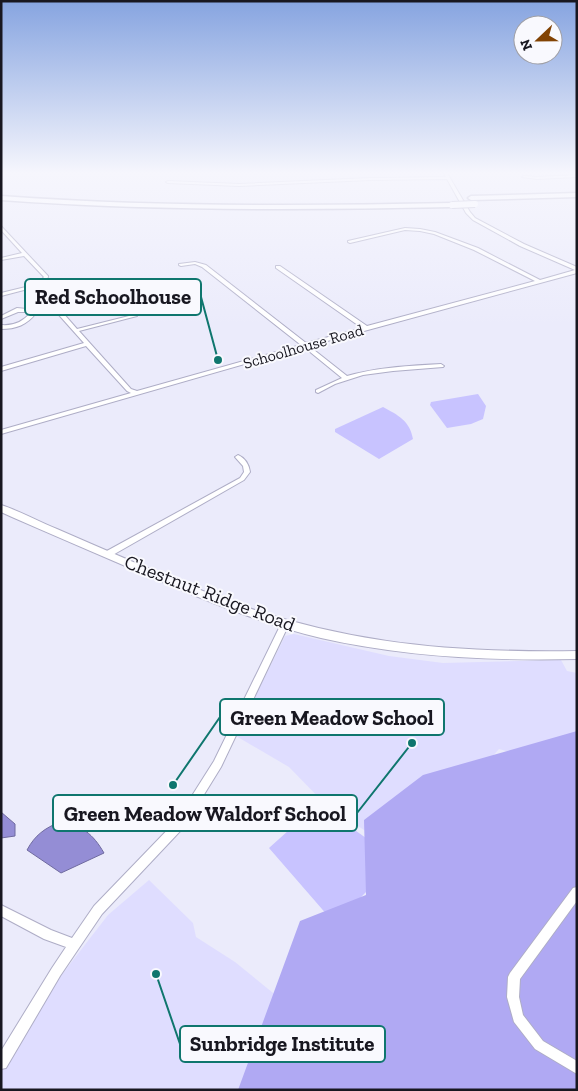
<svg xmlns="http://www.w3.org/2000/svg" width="578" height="1091" font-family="'Zilla Slab',serif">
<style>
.built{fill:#dfddff}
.green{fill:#c8c3ff}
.forest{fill:#b0a9f3}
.water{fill:#948dd5;stroke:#6f6a9f}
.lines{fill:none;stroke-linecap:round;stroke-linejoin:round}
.minor-casing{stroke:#aeadc6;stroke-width:2}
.major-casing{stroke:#aeadc6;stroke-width:2}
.highway-casing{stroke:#aeadc6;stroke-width:3}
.minor{fill:#fff;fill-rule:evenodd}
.major{fill:#fff;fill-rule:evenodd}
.highway{fill:#fff;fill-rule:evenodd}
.highway-bridge-casing{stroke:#aeadc6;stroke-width:8;stroke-linecap:butt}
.highway-bridge{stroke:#fff;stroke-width:6}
.labels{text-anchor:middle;stroke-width:4;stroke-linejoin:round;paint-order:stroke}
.far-street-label{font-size:16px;fill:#181720;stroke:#f9f9fe}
.street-label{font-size:20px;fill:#181720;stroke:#f9f9fe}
.leader{fill:none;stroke:#0f766e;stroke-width:2}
.callout-dot{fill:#0f766e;stroke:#f9f9fe;stroke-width:2}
.callout{fill:#f9f9fe;stroke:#0f766e;stroke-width:2}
.callout-label{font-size:21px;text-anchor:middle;font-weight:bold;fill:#181720}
</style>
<rect width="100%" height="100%" fill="#ebebfb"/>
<!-- built -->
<path class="built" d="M294,634L389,656L443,663L561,660L567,671L577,673V761L571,768L499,749L458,794L412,861L327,806L289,767L236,736L285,636Z
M149,880L193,923L196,937L235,962L278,997L355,1090H1V1072L53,986L108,915Z"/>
<!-- green -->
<path class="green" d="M478,394L486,406L483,419L471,424L447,428L430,405L431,402Z
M383,407C398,415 410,421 413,439L379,459L335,432V429Z
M318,804L397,860L335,924L269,848Z"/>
<!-- forest -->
<path class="forest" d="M577,731V1090H238L300,921L366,895L364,820L423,775Z"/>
<!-- water -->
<path class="water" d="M1,812L15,824V836L1,838Z
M60,822C82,825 93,834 104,853L61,873L27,850C35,835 45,828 60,822Z"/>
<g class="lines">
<!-- minor casing -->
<g class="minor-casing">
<path id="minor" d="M447,173L470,212L475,218L524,244L577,267V273L309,346L347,376C378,367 409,366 441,364L444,366L443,367L393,371L363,375L335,384L318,393L316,392V390L342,378L304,347L1,434V430L131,393L127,391L86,346L1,371V367L84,343L59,315L36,313C27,325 16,329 1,329V325C14,326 23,322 31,312H18L1,319V316L17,308L56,312L68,307L108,299V301L72,309L63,313L77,329L137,314V316L79,331L131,389L137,391L301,345L202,267L195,264L181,266L179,265V264L195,262L206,265L306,343L362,328L276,268V266H280L367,326L535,281L474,250L434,234L420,231L405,230L350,243L348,242V241L405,228L420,229L435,232L478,248L540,280L575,270L520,246L473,220L466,213L447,179L370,180L239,186L168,183L166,182L168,181L239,184L370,178L446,177L444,174Z
M577,175V177L537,179L522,177L524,176L537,177Z
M1,226L48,276V277L43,285L1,296V293L34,285L39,283L44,277L24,256L1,260V258L22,253L1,230Z
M238,455C245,458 249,465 250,472L244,480L111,556H105L104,554L105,552L240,478L244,472L243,466L235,457Z
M285,621L288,622L289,624L221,767L184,827L102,914L60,976L6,1068L1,1069V1051L52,968L66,947L44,939L1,916V905L51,930L72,938L94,906L176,821L214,761L281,624L282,622Z
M577,887V901L520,979L519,997L523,1015L543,1041L577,1061V1074L535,1049L514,1022L507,997L508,977L510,973L573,888Z"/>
</g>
<!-- major casing -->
<g class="major-casing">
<path id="major" d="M1,505C20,511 39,522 57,529C105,550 154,571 203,591C329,642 442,653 577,651V659C491,661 405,657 321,638C250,621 183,591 116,562C81,547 46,532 12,517L1,512Z"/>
</g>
<!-- highway casing -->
<g class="highway-casing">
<path id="highway" d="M577,193V197L471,200L468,198L471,196Z
M1,196C151,207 301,206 452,203L455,205L452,207C301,210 151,211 1,200Z"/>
</g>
<!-- minor -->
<use href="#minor" class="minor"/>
<!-- major -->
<use href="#major" class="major"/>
<!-- highway -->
<use href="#highway" class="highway"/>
<!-- highway-bridge casing -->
<g class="highway-bridge-casing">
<path id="highway-bridge" d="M452,205L475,204"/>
</g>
<!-- highway-bridge -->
<use href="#highway-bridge" class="highway-bridge"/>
</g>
<!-- sky -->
<linearGradient id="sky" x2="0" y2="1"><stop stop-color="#86a4e0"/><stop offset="0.53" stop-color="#f6f6fd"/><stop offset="1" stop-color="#f6f6fd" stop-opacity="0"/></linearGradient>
<rect width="578" height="326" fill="url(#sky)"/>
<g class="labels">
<!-- far-street labels -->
<g class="far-street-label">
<text transform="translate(303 346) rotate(-16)" y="6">Schoolhouse Road</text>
</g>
<!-- street labels -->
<g class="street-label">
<text transform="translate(210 593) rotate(21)" y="7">Chestnut Ridge Road</text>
</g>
</g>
<!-- callouts -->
<path class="leader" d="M218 360L201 297M173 785L220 717M412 743L357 813M156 974L180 1044"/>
<g class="callout-dot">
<circle cx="218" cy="360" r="5"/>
<circle cx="173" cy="785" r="5"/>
<circle cx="412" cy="743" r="5"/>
<circle cx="156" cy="974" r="5"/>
</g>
<g class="callout">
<rect x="25" y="279" width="176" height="36" rx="5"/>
<rect x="220" y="699" width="224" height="36" rx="5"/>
<rect x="53" y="795" width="304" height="36" rx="5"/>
<rect x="180" y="1026" width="205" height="36" rx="5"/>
</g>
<g class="callout-label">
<text x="113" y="304">Red Schoolhouse</text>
<text x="332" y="725">Green Meadow School</text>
<text x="205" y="821">Green Meadow Waldorf School</text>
<text x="282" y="1051">Sunbridge Institute</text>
</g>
<!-- border -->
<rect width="578" height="1091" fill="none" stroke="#181720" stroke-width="5"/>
<!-- north arrow -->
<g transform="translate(538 40) rotate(248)"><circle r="24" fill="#f9f9fe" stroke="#9f9fa5"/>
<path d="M0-4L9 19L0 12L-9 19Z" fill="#824304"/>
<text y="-8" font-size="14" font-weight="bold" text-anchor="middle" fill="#181720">N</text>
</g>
</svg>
